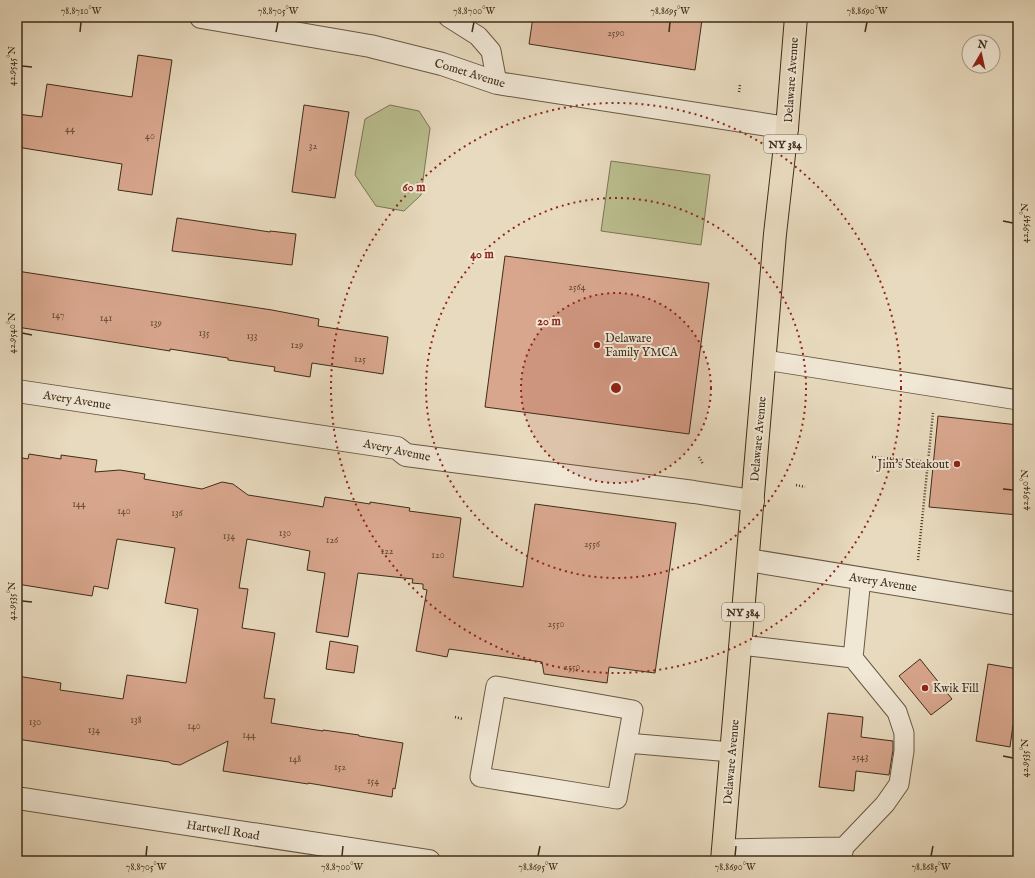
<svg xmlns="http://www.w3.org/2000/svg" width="1035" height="878" font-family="'IM FELL English',serif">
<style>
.green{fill:#babe8f;stroke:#7c7654}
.building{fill:#d8a68d;stroke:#3f2d19}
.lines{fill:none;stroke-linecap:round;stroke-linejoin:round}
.service-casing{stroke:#695842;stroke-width:21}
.minor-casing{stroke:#695842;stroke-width:24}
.primary-casing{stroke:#3f2d19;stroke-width:24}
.path{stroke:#3f2d19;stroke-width:2.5;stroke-dasharray:1 2;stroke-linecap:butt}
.service{stroke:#f0e7d5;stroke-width:19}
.minor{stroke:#f0e7d5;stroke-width:22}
.primary{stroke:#e8dabe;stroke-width:22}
.ticks{fill:none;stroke:#3f2d19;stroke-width:1.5}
.ring{fill:none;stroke:#8f2418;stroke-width:2;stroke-dasharray:2 4}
.poi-dot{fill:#8f2418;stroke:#f0e7d5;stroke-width:1.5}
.labels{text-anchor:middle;stroke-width:4;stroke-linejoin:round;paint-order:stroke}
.number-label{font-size:10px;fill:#654b36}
.shield{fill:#f0e7d5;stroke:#746551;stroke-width:1}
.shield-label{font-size:11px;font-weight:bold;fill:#3f2d19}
.street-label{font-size:12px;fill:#3f2d19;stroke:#f0e7d5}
.poi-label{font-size:12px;fill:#3f2d19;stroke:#f0e7d5;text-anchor:start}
.centre{fill:#8f2418;stroke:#f0e7d5;stroke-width:2}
.ring-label{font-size:12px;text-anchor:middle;font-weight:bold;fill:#8f2418;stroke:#f0e7d5;stroke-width:4;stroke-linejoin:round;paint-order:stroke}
.neatline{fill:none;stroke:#3f2d19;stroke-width:1.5}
.ticks-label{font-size:10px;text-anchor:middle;fill:#3f2d19}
</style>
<rect width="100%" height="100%" fill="#e8dabe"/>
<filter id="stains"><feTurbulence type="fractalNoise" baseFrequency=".005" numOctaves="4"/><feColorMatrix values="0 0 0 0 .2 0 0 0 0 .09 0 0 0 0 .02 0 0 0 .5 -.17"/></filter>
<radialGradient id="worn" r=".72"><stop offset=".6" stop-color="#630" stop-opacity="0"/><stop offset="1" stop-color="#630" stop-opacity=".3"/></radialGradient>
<!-- green -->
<path class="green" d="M390,105L419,111L430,128L421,195L404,211L376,206L355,175L365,119Z
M611,161L710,175L701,245L601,231Z"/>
<!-- building -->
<path class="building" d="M533,17H682L702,20L695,70L529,44Z
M138,55L172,60L152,195L118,190L122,164L17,147V114L42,117L47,84L132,97Z
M304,105L349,112L335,198L292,192Z
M177,218L270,232V231L296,234L292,265L172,251Z
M505,256L709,283L689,434L485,407Z
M17,271L272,310L319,319L318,326L388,337L383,374L312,363L310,377L274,371L275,367L228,360V358L170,349V351L17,327Z
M938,416L1018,425V515L929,507Z
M29,454L61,459V455L97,460L95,472L120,470L145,474L144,479L202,489L222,482L233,484L248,495L318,506L323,507L325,497L370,504V502L410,508L409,511L461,518L453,577L523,587L535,504L676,523L655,673L609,667L607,683L544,674L542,662L449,649L447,657L416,651L427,590L423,589V584L412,583L413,579L358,573L348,637L316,632L325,573L307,570L310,551L247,539L239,588L248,589L242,628L275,633L264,698L275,699L271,723L323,731V730L359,735V736L403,743L395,789L393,788L392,797L308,783V784L223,771L228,741L180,765L172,764L169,762L17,739V676L61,683L60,690L123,699L127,675L186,683L198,609L165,603L175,548L117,539L108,589L94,586L92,596L17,584V457L28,459Z
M330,641L358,646L354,673L326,669Z
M920,659L952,699L931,715L899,676Z
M988,664L1018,669V707L1015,726L1013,725L1010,747L976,741Z
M828,713L863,717L861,737L893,741V750L889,775L856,771L854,791L819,787Z"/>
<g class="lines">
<!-- service casing -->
<g class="service-casing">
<path id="service" d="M448,17L478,36L491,51L497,83
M765,360L1018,400
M741,645L853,658
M627,743L617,799L480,777L496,686L633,710L627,743L731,752
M723,849L844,847
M841,861L844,847L885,804L899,784L904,751V733L897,712L853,658L861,578"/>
</g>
<!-- minor casing -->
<g class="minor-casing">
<path id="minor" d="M201,17L370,46L442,64L497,83L787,128
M17,391L397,448L406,455L694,492L753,501
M748,560L1018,604
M17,798L429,861"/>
</g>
<!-- primary casing -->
<g class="primary-casing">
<path id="primary" d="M722,861L775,234L787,128L796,17"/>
</g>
<!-- path -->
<path class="path" d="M739,92L740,84
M699,457L703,464
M872,457L928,462
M796,485L805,487
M918,560L933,413
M455,717L463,719"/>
<!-- service -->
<use href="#service" class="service"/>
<!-- minor -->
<use href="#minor" class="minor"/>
<!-- primary -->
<use href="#primary" class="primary"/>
</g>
<!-- ticks -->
<path class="ticks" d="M80,32L81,22M276,32L278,22M472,32L474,22M669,32L670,22M865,32L867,22M22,66L32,67M1003,221L1013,223M22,333L32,335M1003,489L1013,490M22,601L32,602M1003,756L1013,758M146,856L147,846M342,856L343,846M538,856L540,846M735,856L736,846M931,856L933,846"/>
<!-- distance rings -->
<circle cx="616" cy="388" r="95" fill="#8f2418" fill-opacity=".12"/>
<g class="ring">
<circle cx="616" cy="388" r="95"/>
<circle cx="616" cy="388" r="190"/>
<circle cx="616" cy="388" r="285"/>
</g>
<!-- markers -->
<g class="poi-dot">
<circle cx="597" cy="345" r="4"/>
<circle cx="957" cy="464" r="4"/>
<circle cx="925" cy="688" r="4"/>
</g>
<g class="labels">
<!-- number labels -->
<g class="number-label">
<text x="616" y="36">2590</text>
<text x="70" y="132">44</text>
<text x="150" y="139">40</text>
<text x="313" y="149">32</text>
<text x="577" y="290">2564</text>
<text x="58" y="318">147</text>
<text x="106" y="321">141</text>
<text x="156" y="326">139</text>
<text x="204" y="336">135</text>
<text x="252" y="339">133</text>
<text x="297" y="348">129</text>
<text x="360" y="362">125</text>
<text x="79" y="507">144</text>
<text x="124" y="514">140</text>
<text x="177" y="516">136</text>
<text x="285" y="536">130</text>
<text x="229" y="539">134</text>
<text x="332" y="543">126</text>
<text x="592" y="547">2556</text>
<text x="387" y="554">122</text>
<text x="438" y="558">120</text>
<text x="556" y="627">2550</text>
<text x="572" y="670">2550</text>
<text x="136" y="723">138</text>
<text x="35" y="725">130</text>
<text x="194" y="729">140</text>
<text x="94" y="733">134</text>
<text x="249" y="738">144</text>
<text x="860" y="760">2543</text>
<text x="295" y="762">148</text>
<text x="340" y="770">152</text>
<text x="373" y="784">154</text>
</g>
<!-- shield labels -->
<g class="shield">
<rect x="764" y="135" width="42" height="18" rx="3"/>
<rect x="722" y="603" width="42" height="18" rx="3"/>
</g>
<g class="shield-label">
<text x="785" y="148">NY 384</text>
<text x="743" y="616">NY 384</text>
</g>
<!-- street labels -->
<g class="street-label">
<text transform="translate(470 73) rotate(17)" y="4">Comet Avenue</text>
<text transform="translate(791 80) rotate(-86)" y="4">Delaware Avenue</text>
<text transform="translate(77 400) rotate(9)" y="4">Avery Avenue</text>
<text transform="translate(758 439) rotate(-85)" y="4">Delaware Avenue</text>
<text transform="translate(397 450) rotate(12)" y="4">Avery Avenue</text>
<text transform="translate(883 582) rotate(9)" y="4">Avery Avenue</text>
<text transform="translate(731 762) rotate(-85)" y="4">Delaware Avenue</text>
<text transform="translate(223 830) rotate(9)" y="4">Hartwell Road</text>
</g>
<!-- poi labels -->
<g class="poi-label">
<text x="605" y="342">Delaware<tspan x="605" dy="14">Family YMCA</tspan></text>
<text x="949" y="468" text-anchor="end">Jim's Steakout</text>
<text x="933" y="692">Kwik Fill</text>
</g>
</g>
<circle cx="616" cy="388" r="6" class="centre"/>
<g class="ring-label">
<text x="414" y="191">60 m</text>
<text x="482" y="258">40 m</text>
<text x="549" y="325">20 m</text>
</g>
<!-- margin -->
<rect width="1035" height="878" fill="none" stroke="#e8dabe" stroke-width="44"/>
<!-- north arrow -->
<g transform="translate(981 54) rotate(9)"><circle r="19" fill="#f0e7d5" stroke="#a99d8a"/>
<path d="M0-3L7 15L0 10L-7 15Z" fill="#8f2418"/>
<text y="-6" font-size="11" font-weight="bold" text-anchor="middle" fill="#3f2d19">N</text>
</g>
<rect x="22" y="22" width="991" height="834" class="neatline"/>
<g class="ticks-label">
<text x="81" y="14">78.8710°W</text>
<text x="278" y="14">78.8705°W</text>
<text x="474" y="14">78.8700°W</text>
<text x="670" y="14">78.8695°W</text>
<text x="867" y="14">78.8690°W</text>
<text transform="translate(11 66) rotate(-90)" y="4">42.9545°N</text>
<text transform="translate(1024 223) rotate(-90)" y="4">42.9545°N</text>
<text transform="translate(11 333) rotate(-90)" y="4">42.9540°N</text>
<text transform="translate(1024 490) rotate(-90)" y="4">42.9540°N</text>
<text transform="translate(11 601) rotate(-90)" y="4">42.9535°N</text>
<text transform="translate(1024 758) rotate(-90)" y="4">42.9535°N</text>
<text x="146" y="870">78.8705°W</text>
<text x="342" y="870">78.8700°W</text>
<text x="538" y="870">78.8695°W</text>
<text x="735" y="870">78.8690°W</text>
<text x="931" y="870">78.8685°W</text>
</g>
<rect width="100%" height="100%" filter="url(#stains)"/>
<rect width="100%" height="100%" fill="url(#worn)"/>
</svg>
